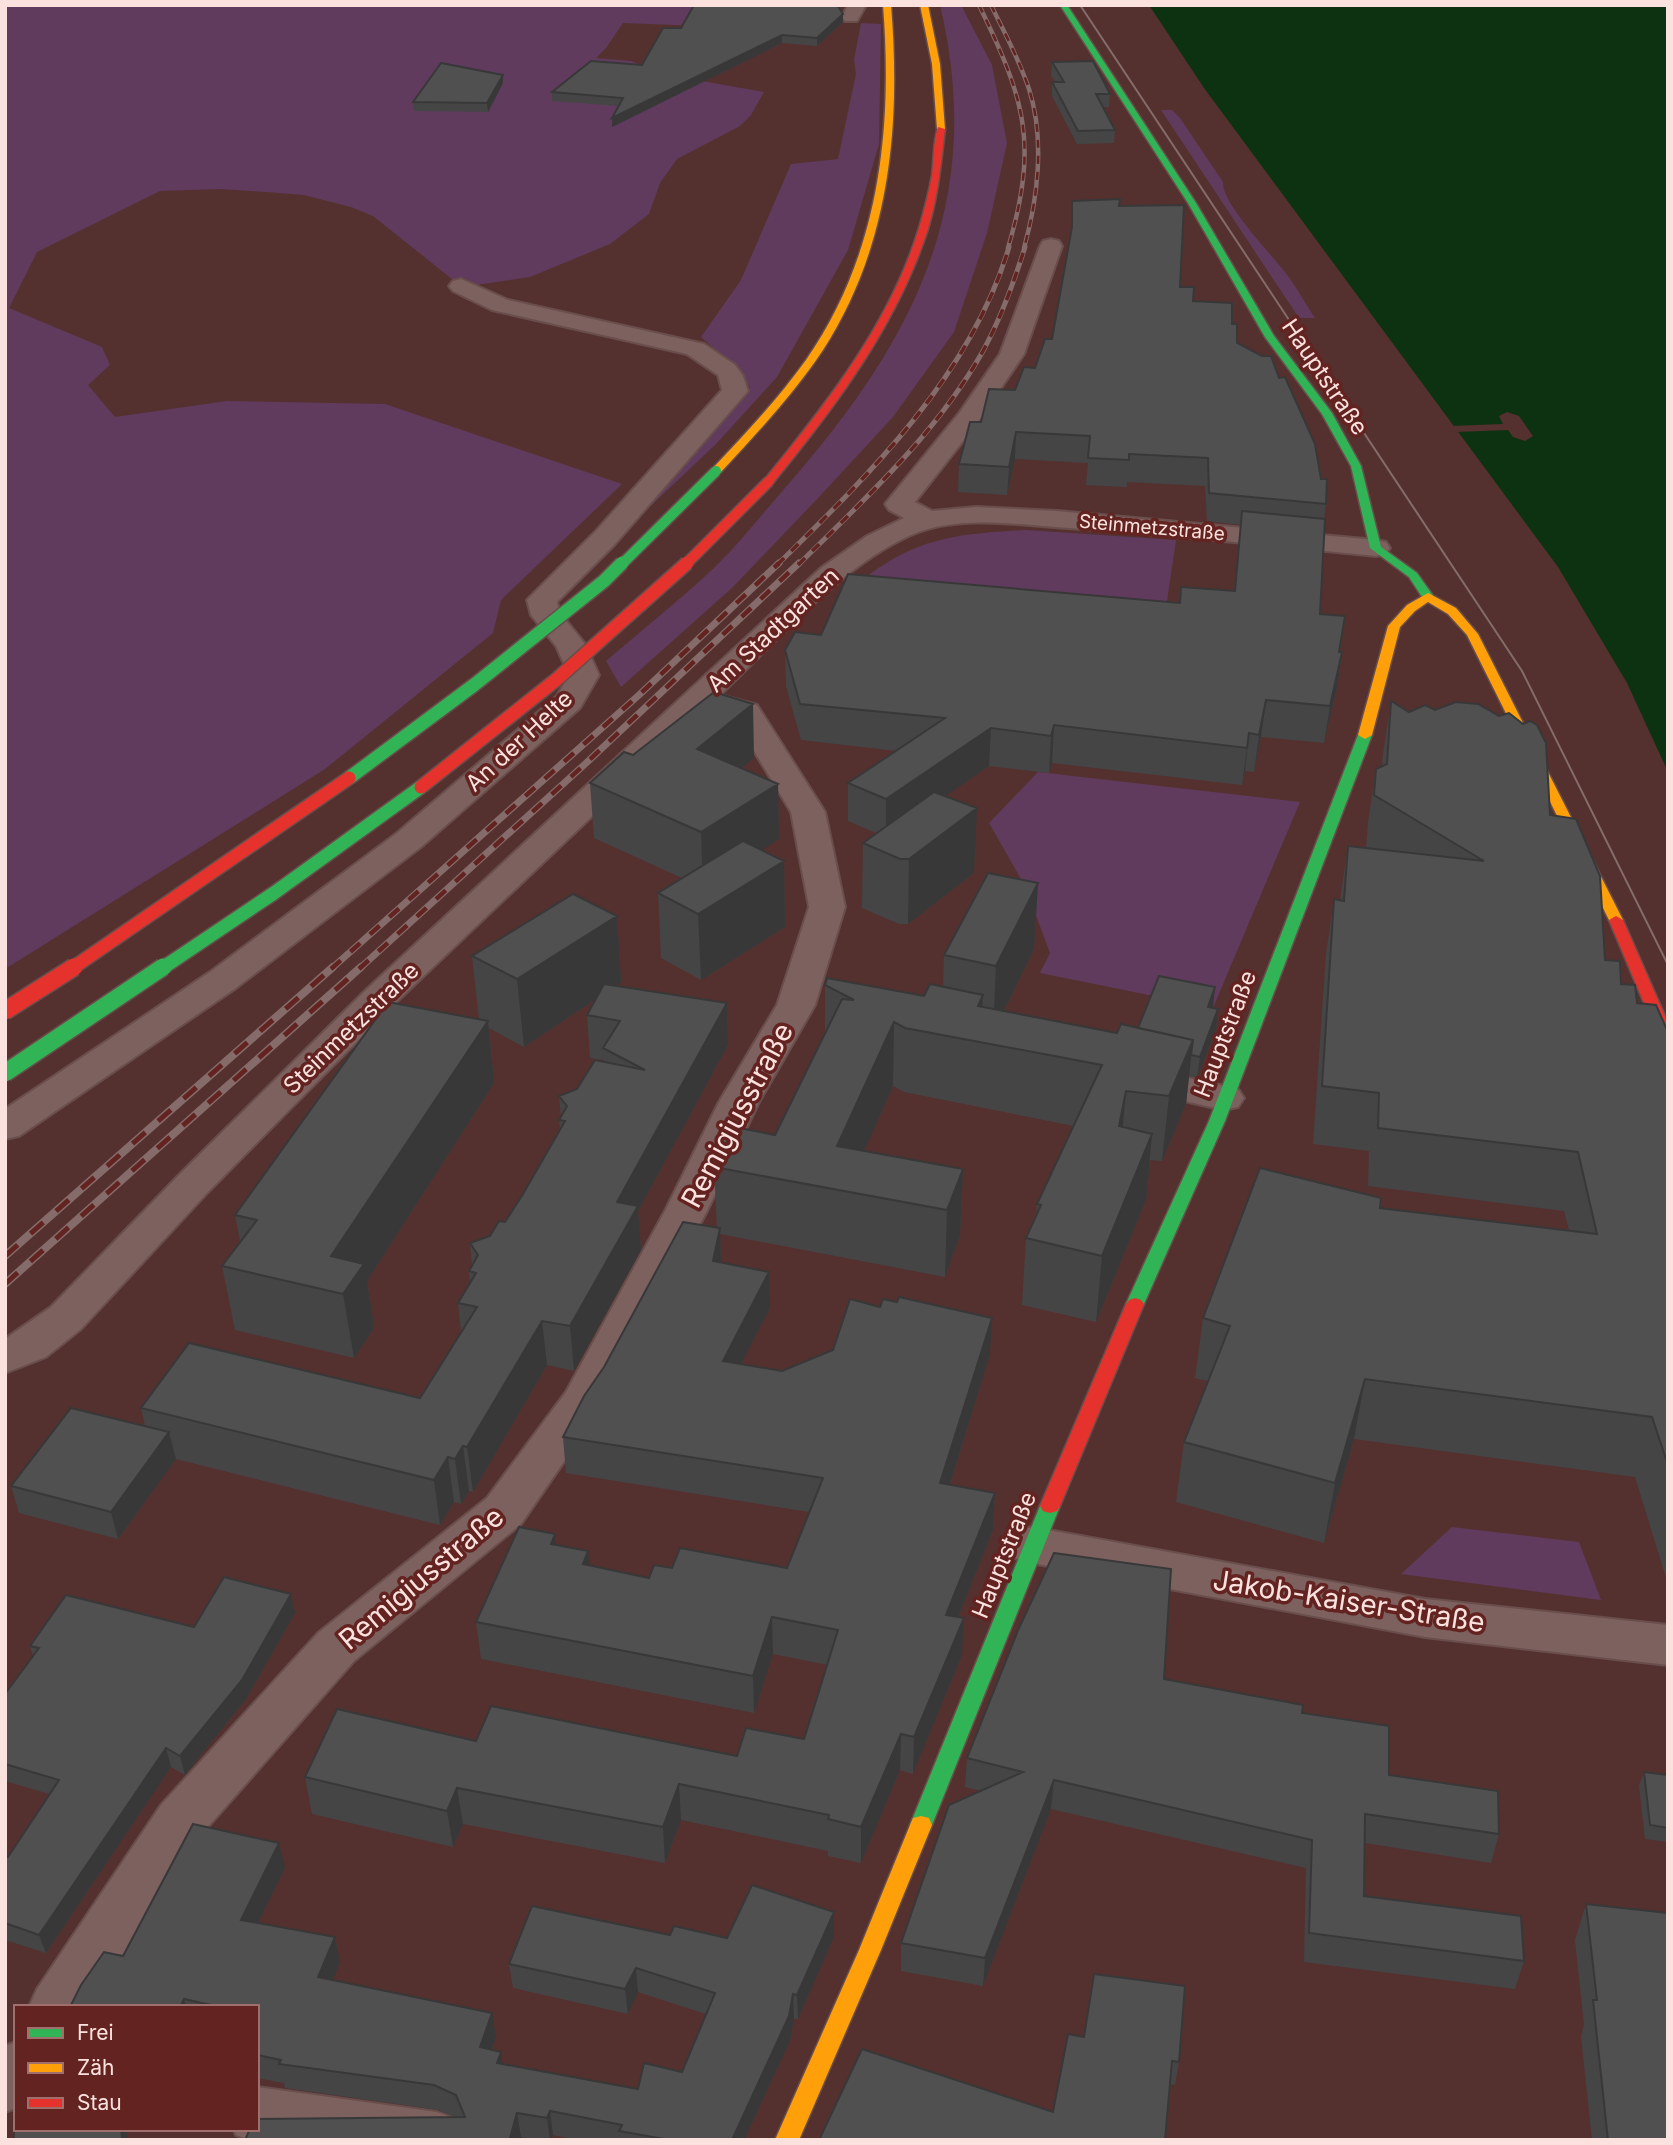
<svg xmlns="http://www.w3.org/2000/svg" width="1673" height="2145" font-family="Inter,sans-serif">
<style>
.green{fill:#603b5d}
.water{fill:#0d3211}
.pier{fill:#54312f}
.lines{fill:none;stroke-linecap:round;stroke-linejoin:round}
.street-casing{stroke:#694e4c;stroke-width:4}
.fast-casing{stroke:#694e4c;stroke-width:3}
.slow-casing{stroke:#694e4c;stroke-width:3}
.jam-casing{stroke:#694e4c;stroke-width:3}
.street{fill:#7c615f;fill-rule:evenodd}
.fast{fill:#30b455;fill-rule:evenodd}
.slow{fill:#ff9f0a;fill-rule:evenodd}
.jam{fill:#e5322d;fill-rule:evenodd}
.tram{stroke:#856c6a;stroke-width:2}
.rail-far3-casing{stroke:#856c6a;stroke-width:4.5}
.rail-far2-casing{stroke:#856c6a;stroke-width:5}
.rail-far1-casing{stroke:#856c6a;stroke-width:7}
.rail-casing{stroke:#856c6a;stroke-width:8}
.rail-far3{stroke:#632320;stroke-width:2.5;stroke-dasharray:8;stroke-linecap:butt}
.rail-far2{stroke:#632320;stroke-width:3.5;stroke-dasharray:10;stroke-linecap:butt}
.rail-far1{stroke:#632320;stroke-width:4.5;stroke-dasharray:13;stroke-linecap:butt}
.rail{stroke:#632320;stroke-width:5;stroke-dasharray:17;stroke-linecap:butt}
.fast-bridge-far2-casing{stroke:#694e4c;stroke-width:13;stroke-linecap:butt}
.fast-bridge-far1-casing{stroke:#694e4c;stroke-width:16;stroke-linecap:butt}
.fast-bridge-casing{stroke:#694e4c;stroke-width:20;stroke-linecap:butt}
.jam-bridge-far2-casing{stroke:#694e4c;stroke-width:13;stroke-linecap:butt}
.jam-bridge-far1-casing{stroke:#694e4c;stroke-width:16;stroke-linecap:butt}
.jam-bridge-casing{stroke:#694e4c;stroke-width:20;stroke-linecap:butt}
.fast-bridge-far2{stroke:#30b455;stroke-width:10}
.fast-bridge-far1{stroke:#30b455;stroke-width:13}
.fast-bridge{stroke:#30b455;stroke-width:17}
.jam-bridge-far2{stroke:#e5322d;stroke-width:10}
.jam-bridge-far1{stroke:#e5322d;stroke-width:13}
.jam-bridge{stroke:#e5322d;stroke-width:17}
.wall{fill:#454546}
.shaded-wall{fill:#383839}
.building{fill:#505051;stroke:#383839;stroke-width:2}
.labels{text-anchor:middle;stroke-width:7;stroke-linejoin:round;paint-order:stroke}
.far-street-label{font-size:19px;fill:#fbe2df;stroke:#632320}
.street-label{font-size:23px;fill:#fbe2df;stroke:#632320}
.near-street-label{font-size:28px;fill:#fbe2df;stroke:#632320}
</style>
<rect width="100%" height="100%" fill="#54312f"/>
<!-- green -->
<path class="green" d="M5,5H710L702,26L623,23L606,48L596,58L631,61L663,74L764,92L751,115L740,126L677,159L660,183L649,214L610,244L530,277L462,287L373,216L351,207L304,195L267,192L220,189L160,191L37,252L9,308L102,347L110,365L88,385L115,417L227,401L385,404L622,484L501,600L493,633L325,769L5,969Z
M940,5H961L992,65L1007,143L987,233L954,332L893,417L820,496L733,587L621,687L606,661C642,630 680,600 715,567C740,543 762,514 785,488C913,342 987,203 940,5Z
M861,23L881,24L879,144L848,250L777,377L716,444L639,517L626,523L750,388L743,374L701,337L741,280L791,164L838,159L856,74L854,60Z
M1161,110H1172L1180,118L1223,182C1221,202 1271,254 1285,272C1296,286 1305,303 1315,318H1299Z
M1026,530L1176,540L1162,635L854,587C912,538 952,534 1026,530Z
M1038,772L1300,802L1213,1008L1040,973L1050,953L1025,886L989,823Z
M1452,1527L1579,1542L1601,1600L1401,1574Z"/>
<!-- water -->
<path class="water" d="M1149,5H1668V772L1627,683L1558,567L1204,88Z"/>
<!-- pier -->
<path class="pier" d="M1507,412L1519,416L1533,436L1525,441L1513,437L1508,430L1455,432L1451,426L1503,424L1499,416Z"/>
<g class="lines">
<!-- street casing -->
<g class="street-casing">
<path id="street" d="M848,5H866L857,21H845L842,17Z
M1051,239L1059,241L1062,246L1024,354L978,422L915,502L932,511L976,507L1057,511L1376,540L1386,542L1390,548L1386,554L1376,556C1274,546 1172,535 1069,528C1018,525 959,514 911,535C841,566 776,642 720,695L757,705L825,812L845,907L815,1005L759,1102L707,1211L605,1402L521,1524L354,1661L199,1837L89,2007H29L37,1989L161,1805L318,1633L487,1498L566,1392L665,1211L719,1102L777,1005L809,907L791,812L734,718L704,710L392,1006L208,1192L81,1329L46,1357L5,1373V1339L51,1307L180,1174L366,990L821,568L867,536L904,518L889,510L885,504L960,412L1000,354L1040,246L1043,241Z
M461,279L508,300L704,344L735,365L743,376L748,391L615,544L557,602L560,613L585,644L599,675L580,708L421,847L236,988L19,1136L5,1139V1109L210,972L397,833L557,696L569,675L556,646L531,615L527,600L595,532L722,390L718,375L687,354L492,310L453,291L449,286L453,281Z
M1137,1067L1238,1089L1244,1098L1238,1107L1224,1110L1123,1087L1118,1079L1123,1071Z
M1032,1527L1425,1599L1668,1625V1665L1425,1637L1032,1563L1015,1558L1008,1545L1015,1532Z
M16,2042V2108L5,2112V2046Z
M257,2087L437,2112L458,2120L467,2140H249L236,2135L234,2129H257Z"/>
</g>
<!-- fast casing -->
<g class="fast-casing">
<path id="fast" d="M1060,5H1067L1196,203L1274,336L1332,413L1361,466L1381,547L1417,573L1434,597L1432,600H1424L1409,577L1370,548L1351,466L1322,414L1265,337L1188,203Z
M1365,731L1372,735L1225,1121L1144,1304L1141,1308H1129L1126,1304L1209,1121L1358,735Z
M1050,1499L1057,1501L1060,1506L932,1825L929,1832L921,1834L913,1832L910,1825L1040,1506L1043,1501Z"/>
</g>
<!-- slow casing -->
<g class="slow-casing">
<path id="slow" d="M883,5H891C901,126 890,246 823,350C793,395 756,434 720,473H712V469C745,434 778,399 806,360C879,255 893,131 883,5Z
M920,5H928L940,64L945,129L941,131L937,129L932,64Z
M1428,593L1456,608L1478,634L1623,920L1621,923H1611L1609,920L1467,635L1448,614L1428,602L1415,611L1400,627L1372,735L1365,739L1358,735L1388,626L1407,605Z
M921,1816L929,1818L932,1825L881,1950L799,2140H775L859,1950L910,1825L913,1818Z"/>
</g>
<!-- jam casing -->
<g class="jam-casing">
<path id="jam" d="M938,127L945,129C941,163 938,196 928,229C897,325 836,406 773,483H765V479C827,403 890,323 919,228C924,211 929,192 932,175C934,160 933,142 938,127Z
M1616,916L1623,920L1668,1023V1046L1660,1041L1609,920Z
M1135,1298L1141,1300L1144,1304L1060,1506L1057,1511L1050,1513L1043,1511L1040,1506L1126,1304L1129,1300Z"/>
</g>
<!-- street -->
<use href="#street" class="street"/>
<!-- fast -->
<use href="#fast" class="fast"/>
<!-- slow -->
<use href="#slow" class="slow"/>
<!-- jam -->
<use href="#jam" class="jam"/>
<!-- tram -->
<path class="tram" d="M1080,5L1522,671L1668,965"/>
<!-- rail-far3 casing -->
<g class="rail-far3-casing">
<path id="rail-far3" d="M979,5C1025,100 1039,143 1008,248
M991,5C1004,32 1019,59 1029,89C1045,139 1038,198 1024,248"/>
</g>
<!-- rail-far2 casing -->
<g class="rail-far2-casing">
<path id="rail-far2" d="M777,565C870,474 971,375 1009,247
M798,565C864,500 937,433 983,351C1001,318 1014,282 1025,247"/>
</g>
<!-- rail-far1 casing -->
<g class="rail-far1-casing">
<path id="rail-far1" d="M331,969L639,695L779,563
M359,969L584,765L799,563"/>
</g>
<!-- rail casing -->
<g class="rail-casing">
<path id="rail" d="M5,1256L333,967
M5,1284L361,967"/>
</g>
<!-- rail-far3 -->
<use href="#rail-far3" class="rail-far3"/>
<!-- rail-far2 -->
<use href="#rail-far2" class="rail-far2"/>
<!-- rail-far1 -->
<use href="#rail-far1" class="rail-far1"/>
<!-- rail -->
<use href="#rail" class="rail"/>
<!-- fast-bridge-far2 casing -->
<g class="fast-bridge-far2-casing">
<path id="fast-bridge-far2" d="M621,565L716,471"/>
</g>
<!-- fast-bridge-far1 casing -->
<g class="fast-bridge-far1-casing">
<path id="fast-bridge-far1" d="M349,778L474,685L604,581L622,563
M161,969L274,893L421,787"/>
</g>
<!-- fast-bridge casing -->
<g class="fast-bridge-casing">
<path id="fast-bridge" d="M5,1073L163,967"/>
</g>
<!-- jam-bridge-far2 casing -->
<g class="jam-bridge-far2-casing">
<path id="jam-bridge-far2" d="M685,565L769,481"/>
</g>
<!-- jam-bridge-far1 casing -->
<g class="jam-bridge-far1-casing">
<path id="jam-bridge-far1" d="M421,787L557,679L687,563
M71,969L349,778"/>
</g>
<!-- jam-bridge casing -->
<g class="jam-bridge-casing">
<path id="jam-bridge" d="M5,1011L74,967"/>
</g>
<!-- fast-bridge-far2 -->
<use href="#fast-bridge-far2" class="fast-bridge-far2"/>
<!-- fast-bridge-far1 -->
<use href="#fast-bridge-far1" class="fast-bridge-far1"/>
<!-- fast-bridge -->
<use href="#fast-bridge" class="fast-bridge"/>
<!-- jam-bridge-far2 -->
<use href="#jam-bridge-far2" class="jam-bridge-far2"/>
<!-- jam-bridge-far1 -->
<use href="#jam-bridge-far1" class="jam-bridge-far1"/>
<!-- jam-bridge -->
<use href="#jam-bridge" class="jam-bridge"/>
</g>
<!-- wall -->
<path class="wall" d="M843,14V22L817,46L782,43L612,127V118L619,106L552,101V92L642,65L681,28Z
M1052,62L1110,94L1109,107H1103L1115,130L1114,143L1077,144L1052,96V82H1056L1051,76Z
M503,75V83L488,112L414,111L413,102Z
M1072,201L1120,206L1180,287L1193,301L1232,324L1237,343L1279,378L1326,504L1324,519L1320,614L1340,652H1342L1337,688L1324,743L1261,737L1254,772L1245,771L1242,785L1052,763L1049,773L989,766L945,796L974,873L908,924H899L862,908L863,843L876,833L848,821V783L897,751L801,740L786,686L785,650L821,635L1180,603L1234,591L1241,525L1207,521L1205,486L1127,482V487L1086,485L1088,463L1015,459L1007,495L958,492L959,464L981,422L1015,390L1035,368L1052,339L1071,234Z
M1391,701L1550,815L1605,960L1621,984L1637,1003L1668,1032V1584L1635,1477L1354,1439L1324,1543L1176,1502L1184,1442L1208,1381L1195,1378L1203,1318L1380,1208L1569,1230L1564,1211L1368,1186L1369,1151L1313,1144L1326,954L1334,899L1340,900L1348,846L1366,848L1368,822L1376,769L1382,766L1383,754Z
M633,755L754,758L742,768L778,784L779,839L761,850L784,861L785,927L701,980L661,958L658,893L682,878L594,838L590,783Z
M1038,883L1034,949L1004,1011L1117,1033L1213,1008L1218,1009L1216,1030L1197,1078L1189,1076L1186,1104L1162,1161L1150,1160L1146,1200L1096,1322L1022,1305L1026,1238L1036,1215L1037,1204L1074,1126L904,1092L893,1086L864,1151L963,1169L960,1235L945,1277L720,1234L721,1263L770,1308L741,1364L782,1371L990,1354L950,1485L995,1493L993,1530L958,1617L962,1655L913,1774L900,1770L861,1863L828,1856V1851L681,1820L665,1863L463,1824L453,1847L312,1814L305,1777L476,1741L737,1756L804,1739L828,1665L773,1654L754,1713L481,1659L476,1622L555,1534L556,1545L590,1566L649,1578L672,1568H787L809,1512L566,1473L563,1437L717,1228L714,1167L775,1135L825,1034V985L924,996L943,987L944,955Z
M617,916L621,982L615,986L727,1003L728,1045L638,1211L641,1250L574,1371L547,1365L473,1492L469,1491L461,1504L454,1502L440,1525L176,1459L118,1539L19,1513L11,1486L145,1426L141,1408L420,1398L461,1332L458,1303L470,1283L469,1271L472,1264L470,1243L490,1236L505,1222L523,1194L560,1129L559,1120L561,1117L559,1096L577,1089L604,1062V1060L590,1058L587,1015L596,999L524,1047L489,1028L494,1083L367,1281L374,1328L354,1358L235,1330L222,1266L240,1241L235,1215L479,1019L472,956Z
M295,1613L246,1699L185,1775L171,1767L46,1953L5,1940V1857H8L49,1794L5,1781V1694L33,1656L30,1646L194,1627Z
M1164,1679L1302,1713L1389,1775L1499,1834L1491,1863L1365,1843L1364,1896L1524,1961L1515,1989L1304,1962L1306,1868L1051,1809L983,1986L901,1971V1943L981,1791L965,1787L967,1758Z
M1644,1772L1668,1775V1842L1645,1839L1639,1786Z
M285,1868L258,1923L335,1937L340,1962L332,1980L496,2037L492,2050L502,2064L638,2089L682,2072L706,2014L638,1992L628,2014L513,1988L509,1964L670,1935L727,1938L834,1937L798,2019H794L790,2041L744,2140H577L553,2135L551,2140H534L521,2137L455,2117L438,2110L285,2088L284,2083L257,2078V2007H70L123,1956Z
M1586,1904L1668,2140H1592L1581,2036L1584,2025L1575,1940Z
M1068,2034L1179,2062L1175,2085L1170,2084L1053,2112Z"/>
<!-- shaded-wall -->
<path class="shaded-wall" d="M843,14V22L817,46V38Z
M782,35V43L612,127V118Z
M503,75V83L488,112L487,103Z
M1016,432L1015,459L1007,495L1009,467Z
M1342,652L1337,688L1324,743L1330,706Z
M1266,700L1261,737L1254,772L1259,735Z
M753,704L754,758L699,803L697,749Z
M1054,725L1052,763L1049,773L1051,736Z
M991,728L989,766L886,837V799Z
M1249,733L1245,771L1242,785L1247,748Z
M778,784L779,839L703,888L701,832Z
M977,808L974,873L908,924L909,859Z
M784,861L785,927L701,980L698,914Z
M1038,883L1034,949L993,1033L996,966Z
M617,916L621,982L524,1047L517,979Z
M1215,987L1213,1008L1208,1007Z
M983,995L981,1042L978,1006Z
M727,1003L728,1045L638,1211L641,1250L574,1371L570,1326L617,1202Z
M1218,1009L1216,1030L1197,1078L1200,1057Z
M488,1021L494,1083L367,1281L374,1328L354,1358L343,1294L331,1256Z
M894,1022L893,1086L846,1192L837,1146Z
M1193,1040L1186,1104L1162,1161L1169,1096Z
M1126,1091L1120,1156L1119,1126Z
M1152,1134L1146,1200L1096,1322L1102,1256Z
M963,1169L960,1235L945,1277L947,1210Z
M720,1228L721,1264L713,1261Z
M769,1272L770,1308L724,1397L723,1361Z
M992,1318L990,1354L939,1520L940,1483Z
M542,1321L547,1365L473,1492L467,1447Z
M1365,1379L1354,1439L1324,1543L1335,1483Z
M169,1432L176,1459L118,1539L111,1512Z
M463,1446L469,1491L461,1504L455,1459Z
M448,1457L454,1502L440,1525L434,1480Z
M995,1493L993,1530L944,1652L946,1615Z
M555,1534L559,1570L551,1544Z
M588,1551L592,1587L583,1564Z
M291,1594L295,1613L246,1699L185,1775L180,1756Z
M772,1617L773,1654L754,1713L753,1676Z
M964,1618L962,1655L913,1774L914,1737Z
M901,1734L900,1770L861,1863V1827Z
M166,1748L171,1767L46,1953L39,1935Z
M1054,1780L1051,1809L983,1986L985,1958Z
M679,1784L681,1820L665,1863L663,1827Z
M457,1788L463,1824L453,1847L447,1811Z
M279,1843L285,1868L247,1945L241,1920Z
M834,1912V1937L798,2019L797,1995Z
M335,1937L340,1962L324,2002L318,1977Z
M636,1968L638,1992L628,2014L625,1989Z
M793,1994L794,2019L790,2041L744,2140H732Z
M184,1999L186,2007H180Z
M492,2013L496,2037L484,2072L480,2047Z
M501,2052L504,2076L497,2063Z
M550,2111L553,2135L551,2140H550L547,2118Z
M517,2113L521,2137L520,2140H511Z
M121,2129H127L128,2140H122Z"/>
<!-- building -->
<path class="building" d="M694,5H837L843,14L817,38L782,35L612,118L623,98L552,92L591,61L642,65L663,28H681Z
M1093,61L1110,94H1096L1115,130L1078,131L1052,82H1064L1052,62Z
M441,63L503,75L487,103L413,102Z
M1120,199L1119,206L1184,205L1180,287H1194L1193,301L1232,303V324H1237V343L1262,356H1271L1279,378L1285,377L1315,444L1321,479H1327L1326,504L1209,493L1208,458L1129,454V460L1088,458L1090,436L1016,432L1009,467L959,464L970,422H981L989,389L1015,390L1024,367L1035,368L1045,339H1052L1072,227V201Z
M1242,511L1325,519L1320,614L1345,616L1339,652H1342L1330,706L1266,700L1259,735L1249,733L1247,748L1054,725L1051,736L991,728L886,799L848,783L945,718L800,704L785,650L795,632L821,635L848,574L1180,603L1181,587L1235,591Z
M714,692L753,704L697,749L778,784L701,832L590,783L624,752L633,755Z
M1391,701L1409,712L1425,705L1435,710L1456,702L1478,704L1499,716L1509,713L1523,724L1530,721L1537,725L1546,743L1550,815L1576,819L1600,876L1605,960L1620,961L1621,984L1635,985L1637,1003L1656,1005L1668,1032V1465L1652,1417L1365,1379L1335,1483L1184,1442L1230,1326L1203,1318L1260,1168L1381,1198L1380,1208L1597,1234L1578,1152L1378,1128L1379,1093L1322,1086L1334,899L1344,901L1348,846L1484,861L1374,795L1376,769L1387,764Z
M934,792L977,808L909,859H900L863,843Z
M743,841L784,861L698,914L658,893Z
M988,873L1038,883L996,966L944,955Z
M573,894L617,916L517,979L472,956Z
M1159,976L1215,987L1208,1007L1218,1009L1200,1057L1191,1055L1193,1040L1138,1028Z
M827,978L924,996L930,984L983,995L978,1006L1117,1033L1121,1024L1193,1040L1169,1096L1126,1091L1119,1126L1152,1134L1102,1256L1026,1238L1041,1205L1037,1204L1102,1065L905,1028L894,1022L837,1146L963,1169L947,1210L714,1167L734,1127L775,1135L842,999L854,1000L825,985Z
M604,984L727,1003L617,1202L638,1206L570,1326L542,1321L467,1447L463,1446L455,1459L448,1457L434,1480L141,1408L189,1343L420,1398L477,1307L458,1303L476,1273L469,1271L478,1255L470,1243L490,1236L499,1221L505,1222L523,1194L565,1121L559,1120L567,1106L559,1096L577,1089L595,1060L645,1070L603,1048L620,1021L587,1015Z
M388,1002L488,1021L331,1256L364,1264L343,1294L222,1266L257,1220L235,1215Z
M683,1222L720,1228L713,1261L769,1272L723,1361L782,1371L833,1350L850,1299L880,1307L883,1299L897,1302L899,1297L992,1318L940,1483L995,1493L946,1615L964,1618L914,1737L901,1734L861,1827L828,1819L829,1815L679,1784L663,1827L457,1788L447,1811L305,1777L337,1709L476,1741L491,1706L737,1756L746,1728L804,1739L838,1630L772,1617L753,1676L476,1622L519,1527L555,1534L551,1544L588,1551L583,1564L649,1578L654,1565L672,1568L680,1548L787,1568L823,1478L563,1437L584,1396L604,1367Z
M71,1408L169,1432L111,1512L11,1486Z
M1054,1553L1171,1569L1164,1679L1303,1705L1302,1713L1389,1726V1775L1498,1791L1499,1834L1365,1814L1364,1896L1521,1916L1524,1961L1309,1933L1312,1840L1054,1780L985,1958L901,1943L949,1805L1023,1772L967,1758L1019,1628Z
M224,1577L291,1594L242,1680L180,1756L166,1748L39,1935L5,1923V1857H8L59,1780L5,1764V1694L39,1648L30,1646L66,1595L194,1627Z
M1644,1772L1668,1775V1828L1650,1825Z
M193,1824L279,1843L241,1920L335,1937L318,1977L492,2013L480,2047L501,2052L497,2063L638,2089L644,2063L682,2072L715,1993L636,1968L625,1989L509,1964L532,1906L670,1935L674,1926L727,1938L752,1885L834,1912L797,1995L793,1994L789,2016L732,2140H670L619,2131L622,2125L550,2111L547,2118L517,2113L510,2138L516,2140H245L250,2129H257V2119L465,2117L456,2095L434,2085L279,2064L281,2060L257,2055V2007H220L184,1999L180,2007H70L81,1985L104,1952L123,1956Z
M1586,1904L1668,1913V2140H1608L1593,2000H1597Z
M1094,1974L1185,1986L1179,2062L1172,2061L1165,2140H819L862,2049L1053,2112L1068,2034L1084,2037Z
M17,2129H121L122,2140H14V2131Z"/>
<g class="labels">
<!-- far-street labels -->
<g class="far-street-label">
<text transform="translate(1152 527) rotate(5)" y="7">Steinmetzstraße</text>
</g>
<!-- street labels -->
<g class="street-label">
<text transform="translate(1325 377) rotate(56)" y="8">Hauptstraße</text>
<text transform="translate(773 630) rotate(-43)" y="8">Am Stadtgarten</text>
<text transform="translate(519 741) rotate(-43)" y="8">An der Helte</text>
<text transform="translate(351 1028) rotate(-44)" y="8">Steinmetzstraße</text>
<text transform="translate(1225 1034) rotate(-69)" y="8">Hauptstraße</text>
<text transform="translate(1004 1555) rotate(-68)" y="8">Hauptstraße</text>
</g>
<!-- near-street labels -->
<g class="near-street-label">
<text transform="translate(737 1115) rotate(-62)" y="10">Remigiusstraße</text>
<text transform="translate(421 1578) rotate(-40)" y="10">Remigiusstraße</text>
<text transform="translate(1349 1601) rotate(9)" y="10">Jakob-Kaiser-Straße</text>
</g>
</g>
<!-- border -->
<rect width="1673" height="2145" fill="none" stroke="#fbe2df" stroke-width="14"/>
<!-- legend -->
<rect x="14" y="2005" width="245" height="126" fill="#632320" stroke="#a06f6c" stroke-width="2"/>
<rect x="28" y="2028" width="35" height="10" fill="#30b455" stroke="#a06f6c" stroke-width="2"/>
<text x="77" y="2040" font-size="21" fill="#fbe2df">Frei</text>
<rect x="28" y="2063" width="35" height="10" fill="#ff9f0a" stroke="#a06f6c" stroke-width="2"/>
<text x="77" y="2075" font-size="21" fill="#fbe2df">Zäh</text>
<rect x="28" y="2098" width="35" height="10" fill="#e5322d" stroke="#a06f6c" stroke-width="2"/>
<text x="77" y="2110" font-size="21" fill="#fbe2df">Stau</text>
</svg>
